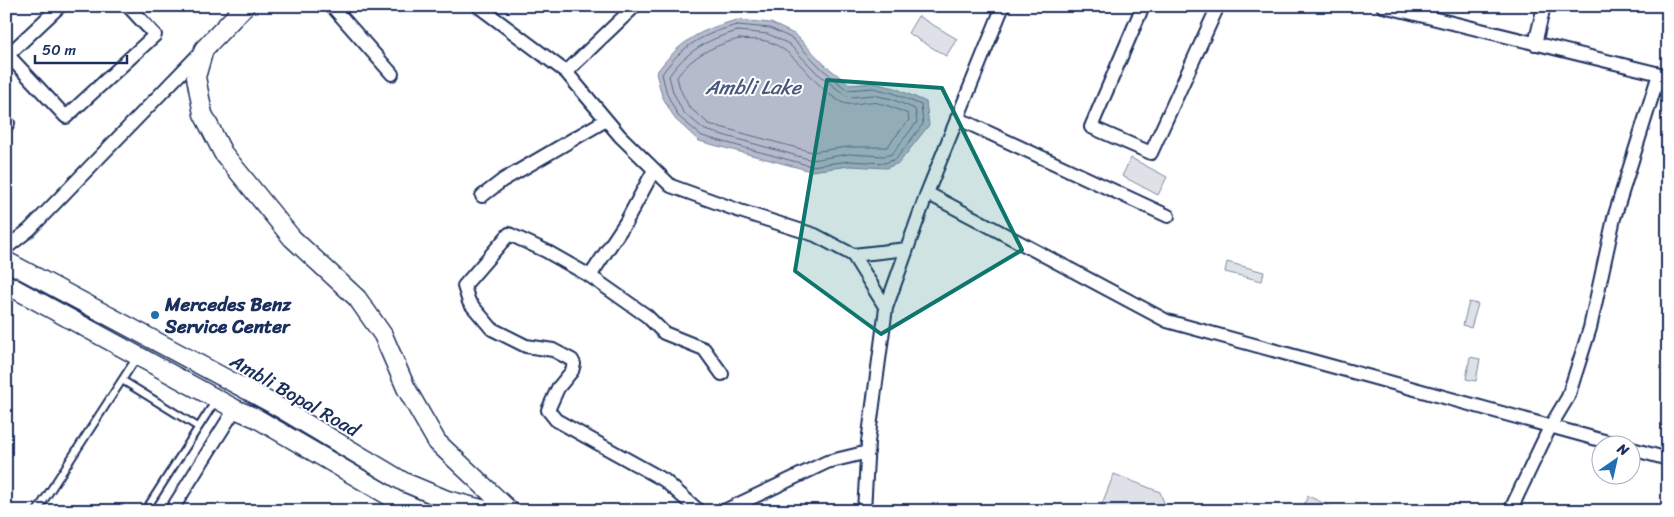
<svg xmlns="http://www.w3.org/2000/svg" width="1674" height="517" font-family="Sriracha,sans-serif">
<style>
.green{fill:#dee1e7;stroke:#7c88a2}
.water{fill:#b5bbca;stroke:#77839f}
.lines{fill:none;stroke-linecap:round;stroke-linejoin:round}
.shore{stroke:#596789;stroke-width:1}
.lane-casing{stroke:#1b2f5e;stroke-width:10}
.street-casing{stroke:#1b2f5e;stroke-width:16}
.secondary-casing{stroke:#1b2f5e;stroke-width:21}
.lane{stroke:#fff;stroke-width:6}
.street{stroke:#fff;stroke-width:12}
.secondary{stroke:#fff;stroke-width:18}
.marked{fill:#0f766e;fill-opacity:0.2;stroke:#0f766e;stroke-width:4;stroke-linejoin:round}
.poi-dot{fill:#1f6fb2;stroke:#fff;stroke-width:2}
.labels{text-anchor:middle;stroke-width:4;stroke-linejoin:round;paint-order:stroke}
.poi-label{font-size:19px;font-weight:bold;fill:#1b2f5e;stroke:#fff;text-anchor:start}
.street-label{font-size:19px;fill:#1b2f5e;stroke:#fff}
.water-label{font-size:20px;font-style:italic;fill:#49597e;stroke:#fff}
</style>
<rect width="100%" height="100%" fill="#fff"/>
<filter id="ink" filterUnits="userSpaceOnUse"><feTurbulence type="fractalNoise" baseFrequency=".02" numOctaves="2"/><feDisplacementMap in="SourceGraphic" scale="10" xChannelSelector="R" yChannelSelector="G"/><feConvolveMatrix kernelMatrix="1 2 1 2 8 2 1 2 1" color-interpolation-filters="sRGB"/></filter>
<g filter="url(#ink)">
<!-- green -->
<path class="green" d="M918,16L957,39L946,56L908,33Z
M1131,158L1167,177L1158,195L1122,176Z
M1227,262L1264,272L1262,281L1225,272Z
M1469,302L1478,304L1471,328L1463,325Z
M1470,357L1480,359L1476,381L1466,379Z
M1114,474L1160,492L1167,511H1099Z
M1308,496L1340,511H1301Z"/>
<!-- water -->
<path class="water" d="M737,20L771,23L796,35L825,65L850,85L873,83L895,88L926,102L929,125L899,163L886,168L850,166L811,171L699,141L675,119L662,96L656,73C680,41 699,30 737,20Z"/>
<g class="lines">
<!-- shore -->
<path class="shore" d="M737,25L770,28L793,39L821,68L847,90L873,88L893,93L921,105L923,124L896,159L885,163L850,161L811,166L702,136L678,116L667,94L662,74C682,45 704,34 737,25Z
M738,31L768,34L789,44L817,73L845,95L851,97L873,95L892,99L915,109L917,122L892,154L884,156L849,154L812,160L705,130L683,112L673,92L669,76C686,51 710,38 738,31Z
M739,39C748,40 758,39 766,41C796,49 813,87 841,102C850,107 861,102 871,102C884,103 896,109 908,114L909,120L887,147H848L812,152L709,124L689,107L680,89L677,77C692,56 714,45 739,39Z"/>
<!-- lane casing -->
<g class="lane-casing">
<path id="lane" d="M122,380L198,427
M37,511L137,357
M145,511L216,400"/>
</g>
<!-- street casing -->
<g class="street-casing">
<path id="street" d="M332,6L392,74
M478,6L566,72L620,136L671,186L740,211L815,235L853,255
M1143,6L1091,127L1151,153L1218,6
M1383,6L1668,76
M1535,44L1544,6
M6,53L66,117L155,35L128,6
M8,55L60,6
M566,72L635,6
M957,118L1168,216
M6,126L8,123
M927,193L1167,321L1615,444
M482,196L503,180L606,120
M6,248L29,230L203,50
M590,276L626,222L654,170
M886,308L853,255L907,249
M1632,449L1668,459
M171,511L235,409
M699,511L664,480L556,420L548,410L558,388L572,371L574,364L572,360L553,350L526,346L492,329L469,302L464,286L509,234L546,251L590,276L647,316L664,333L704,349L722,374
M724,511L827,462L868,452
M864,511L868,442L886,308L927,193L1003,6
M1510,511L1550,427L1568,397L1590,328L1614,218L1659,74"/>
</g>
<!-- secondary casing -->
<g class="secondary-casing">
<path id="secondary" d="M245,6L204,49L196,77L203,114L223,153L292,238L357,298L383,335L406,388L437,442L510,511
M6,261L275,405L404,482L447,500L489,511
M6,284L235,409L256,418L396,500L422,511"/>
</g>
<!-- lane -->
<use href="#lane" class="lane"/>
<!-- street -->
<use href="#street" class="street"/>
<!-- secondary -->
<use href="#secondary" class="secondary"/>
</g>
</g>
<!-- marked area -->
<path class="marked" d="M827,80L942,88L1022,250L881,334L795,271Z"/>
<!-- markers -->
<circle class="poi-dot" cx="155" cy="315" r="5"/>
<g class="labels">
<!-- poi labels -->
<g class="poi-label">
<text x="165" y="311">Mercedes Benz<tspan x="165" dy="22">Service Center</tspan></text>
</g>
<!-- street labels -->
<g class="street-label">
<text transform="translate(295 395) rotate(30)" y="7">Ambli Bopal Road</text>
</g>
<!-- water labels -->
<g class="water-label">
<text x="753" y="94">Ambli Lake</text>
</g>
</g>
<!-- margin -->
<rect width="1674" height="517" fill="none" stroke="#fff" stroke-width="25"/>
<rect x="12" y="12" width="1649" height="492" fill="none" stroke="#1b2f5e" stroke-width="2" filter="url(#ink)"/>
<!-- north arrow -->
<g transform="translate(1616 460) rotate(34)"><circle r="24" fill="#ffffff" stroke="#a4acbf"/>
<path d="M0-4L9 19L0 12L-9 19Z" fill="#1f6fb2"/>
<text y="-8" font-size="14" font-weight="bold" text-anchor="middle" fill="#1b2f5e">N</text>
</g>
<!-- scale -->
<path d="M35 55v8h92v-8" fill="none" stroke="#1b2f5e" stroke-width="2.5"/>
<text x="42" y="55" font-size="15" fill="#1b2f5e" stroke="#ffffff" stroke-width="4" paint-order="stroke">50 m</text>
</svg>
